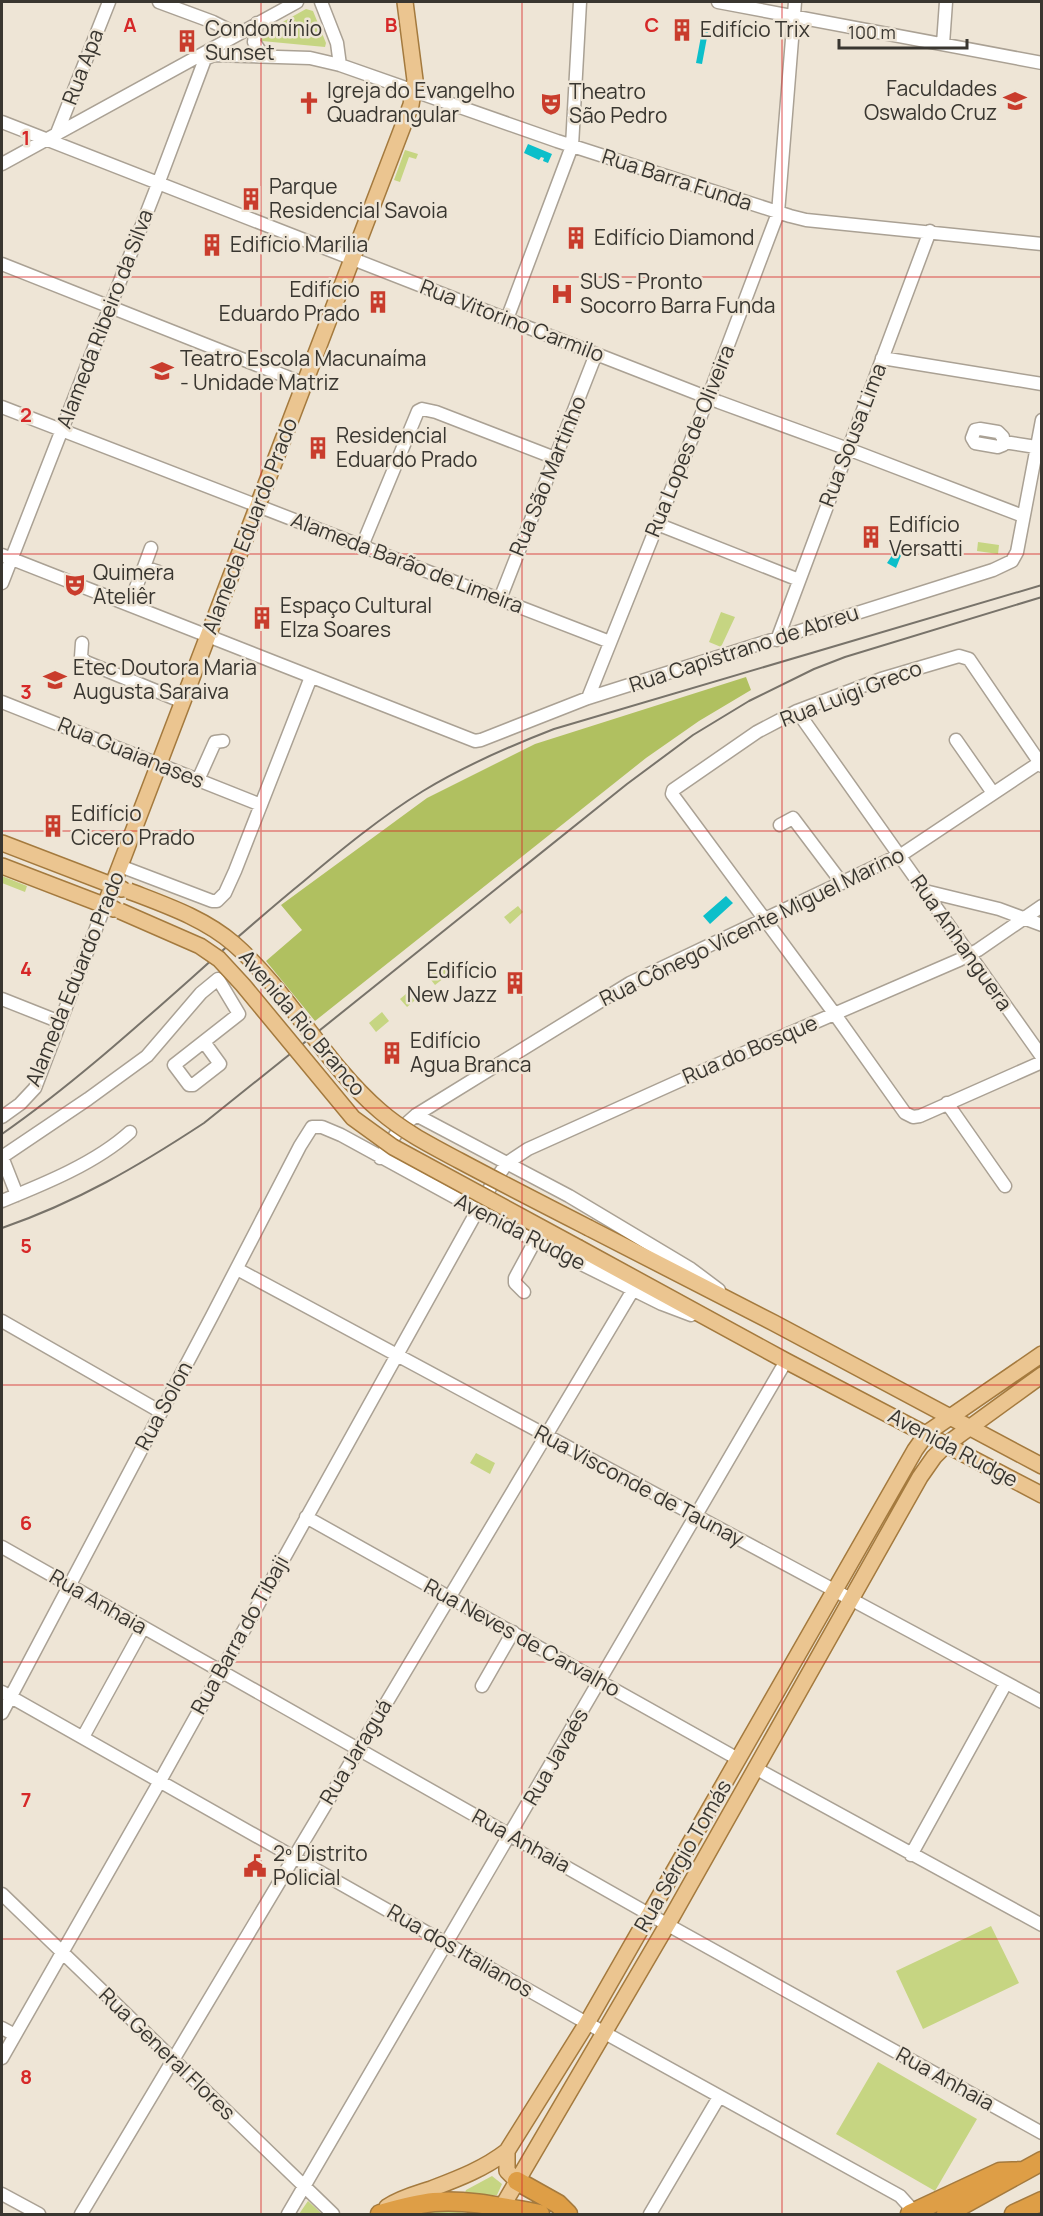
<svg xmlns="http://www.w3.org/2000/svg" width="1043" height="2216" font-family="Manrope,sans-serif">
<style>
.green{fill:#c6d582}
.forest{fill:#b0c060}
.water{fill:#0cbfca}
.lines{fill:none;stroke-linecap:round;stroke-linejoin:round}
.minor-casing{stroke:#aaa194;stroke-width:15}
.major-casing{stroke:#a47a3e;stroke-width:18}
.highway-casing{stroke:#a47a3e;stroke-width:21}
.minor{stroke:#fff;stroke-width:12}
.major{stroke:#ebc590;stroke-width:15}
.highway{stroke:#de9e46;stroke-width:18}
.rail{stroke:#78736a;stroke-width:2}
.major-bridge-casing{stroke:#a47a3e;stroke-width:18;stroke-linecap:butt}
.major-bridge{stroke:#ebc590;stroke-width:15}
.grid{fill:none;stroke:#d62828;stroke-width:1.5;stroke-opacity:0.55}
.labels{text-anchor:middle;stroke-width:5;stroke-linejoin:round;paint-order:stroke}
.poi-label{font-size:21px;fill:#393630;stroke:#eee5d6;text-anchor:start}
.street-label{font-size:21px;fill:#393630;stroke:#eee5d6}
.grid-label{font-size:20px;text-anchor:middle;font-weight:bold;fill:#d62828;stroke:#eee5d6;stroke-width:5;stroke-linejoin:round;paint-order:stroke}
</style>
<rect width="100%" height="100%" fill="#eee5d6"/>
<!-- green -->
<path class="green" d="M306,9L313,11L326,43L325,47L262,41L261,34Z
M405,150L418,154L416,159L409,157L400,182L394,180Z
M978,542L999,545L998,554L977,551Z
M721,612L735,617L721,647L709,642Z
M2,876L27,886L25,892L2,883Z
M518,906L523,912L510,924L504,917Z
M441,965L449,974L435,985L428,976Z
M413,988L420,996L407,1007L400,999Z
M382,1012L389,1021L376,1032L369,1023Z
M476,1453L495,1463L490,1474L470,1463Z
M991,1926L1019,1983L923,2029L896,1971Z
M878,2062L977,2119L935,2191L836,2134Z
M492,2176L502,2184L497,2195H468L465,2193L466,2190Z
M308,2201L322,2214H299Z
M424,2208L476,2214H406Z"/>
<!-- forest -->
<path class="forest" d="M746,677L751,690L699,721L646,758L315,1021L266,961L302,930L281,905L427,798L535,744Z"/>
<!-- water -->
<path class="water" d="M702,31L708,32L702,64L696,63Z
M528,144L552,154L548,163L543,161L544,158L541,157L539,160L524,153Z
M895,551H899L902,553L896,568L887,563Z
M726,896L733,903L710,924L703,916Z"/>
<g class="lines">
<!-- minor casing -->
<g class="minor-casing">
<path id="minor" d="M159,2L213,22L237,34
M321,2L337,43L340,65
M718,2L1042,63
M257,23L254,42L260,51L269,56
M943,44L946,2
M2,122L719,402L848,449L1023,516
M57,133L109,2
M2,164L297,2
M2,264L305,384
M507,319L572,146L580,2
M882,358L1042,384
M2,407L610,642
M980,429L998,432L1003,437V445L998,447L975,443L972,438L975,430Z
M1004,442L1036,447
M657,524L799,580
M362,546L418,411L422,409L436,412L555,458
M2,555L475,741L481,740L588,698L993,570L1012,561L1017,552L1042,420
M144,567L151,548
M2,583L158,184L202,67L205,59L214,55L310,58L340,65L557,141L790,216L806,220L1042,244
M500,599L596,354
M129,605L144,567L159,572
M777,640L930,231
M82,643L81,657L86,662L183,702
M588,698L708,398L778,213L795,2
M2,702L261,805
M797,711L1042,1057
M956,740L993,793
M1042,766L969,659L959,656L881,679L797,711L757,732L673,790L672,794L834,1013L905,1113L913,1117L920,1116L1042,1062
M198,780L215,742L223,741
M780,825L793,818L842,883
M120,866L212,901H217L225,893L235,871L311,677
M925,891L999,909L1042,925
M2,999L60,1022
M947,1103L1005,1186
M416,1115L569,1196L691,1269L719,1290
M2,1117L20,1104L35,1088L105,905
M2,1157L88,1099L147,1056L201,993L218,979L239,1014L174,1065L189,1085H193L220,1064L204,1042
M2,1157L17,1195
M380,1158L398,1131L416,1115L630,983L904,853L1042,761
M2,1201C44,1184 96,1163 130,1132
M237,1269L1042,1702
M524,1292L515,1283V1278L535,1241
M2,1321L161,1412
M306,1517L738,1759
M2,1547L677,1930L1042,2133
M482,1686L513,1632
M2,1692L576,2017L900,2196L909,2206L908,2214
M2,1713L212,1316L300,1146L312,1127H322L341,1135L535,1241L662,1304L691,1315
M83,1737L143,1628
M755,1768L1042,1925
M911,1855L1006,1683
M2,1894L333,2214
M2,2028L15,2035
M2,2058L160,1781L491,1186L507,1163L528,1149L677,1082L959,960L978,950L1042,906
M2,2194L39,2214
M81,2214L633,1290
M288,2214L786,1361
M650,2214L719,2097"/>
</g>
<!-- major casing -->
<g class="major-casing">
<path id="major" d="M2,843L122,889
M2,866L114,909
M105,905L411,105L415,80L405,2
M589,1228L774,1323L1042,1466
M579,1248L786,1361L1042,1495
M507,2151V2171L517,2181
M387,2207C400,2198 416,2194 431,2189C457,2179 484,2169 507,2151L587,2023L915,1450L927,1433L1042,1354
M502,2207L673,1915L920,1477L934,1457L947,1444L1042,1375"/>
</g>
<!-- highway casing -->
<g class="highway-casing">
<path id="highway" d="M517,2181L558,2204L568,2214
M380,2214C398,2209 415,2204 434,2202C469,2199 506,2208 540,2214
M910,2214L1000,2172L1022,2171
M946,2214L1042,2161
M1014,2214L1042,2201"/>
</g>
<!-- minor -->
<use href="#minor" class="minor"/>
<!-- major -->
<use href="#major" class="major"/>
<!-- highway -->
<use href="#highway" class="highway"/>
<!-- rail -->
<path class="rail" d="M2,1134C108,1060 203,963 304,881C342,849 381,817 423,791C464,766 510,746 554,729L1042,585
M2,1228C77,1202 137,1167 204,1123L627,784L693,735L749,701L814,669L845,657L1042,597"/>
<!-- major-bridge casing -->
<g class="major-bridge-casing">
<path id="major-bridge" d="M129,891C165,905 204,918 234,944C289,992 324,1063 380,1111C404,1132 432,1146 460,1161C503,1184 546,1206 589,1228
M120,911L200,946L219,959L243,985L353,1118L393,1147L579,1248"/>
</g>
<!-- major-bridge -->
<use href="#major-bridge" class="major-bridge"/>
</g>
<!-- grid -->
<path class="grid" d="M261,2V2214M522,2V2214M782,2V2214M2,277H1042M2,554H1042M2,831H1042M2,1108H1042M2,1385H1042M2,1662H1042M2,1939H1042"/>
<!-- icons -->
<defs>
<g id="building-bare" transform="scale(1.8)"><path d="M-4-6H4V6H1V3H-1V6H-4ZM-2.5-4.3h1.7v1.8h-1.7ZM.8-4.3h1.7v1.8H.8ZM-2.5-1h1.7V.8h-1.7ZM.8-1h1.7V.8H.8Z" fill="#c93c2c" stroke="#eee5d6" stroke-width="2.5" paint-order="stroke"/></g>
<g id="university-bare" transform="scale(1.8)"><path d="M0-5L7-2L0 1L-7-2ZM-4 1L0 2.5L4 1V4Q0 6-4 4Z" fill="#c93c2c" stroke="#eee5d6" stroke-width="2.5" paint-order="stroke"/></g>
<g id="church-bare" transform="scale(1.8)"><path d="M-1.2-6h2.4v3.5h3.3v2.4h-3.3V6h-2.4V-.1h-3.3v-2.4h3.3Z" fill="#c93c2c" stroke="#eee5d6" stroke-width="2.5" paint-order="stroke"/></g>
<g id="theatre-bare" transform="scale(1.8)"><path d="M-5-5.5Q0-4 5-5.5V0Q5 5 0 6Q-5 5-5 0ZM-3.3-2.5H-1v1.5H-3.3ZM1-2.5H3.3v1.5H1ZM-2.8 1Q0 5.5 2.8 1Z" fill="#c93c2c" stroke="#eee5d6" stroke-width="2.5" paint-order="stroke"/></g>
<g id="hospital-bare" transform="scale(1.8)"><path d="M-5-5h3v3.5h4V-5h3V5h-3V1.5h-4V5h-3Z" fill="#c93c2c" stroke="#eee5d6" stroke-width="2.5" paint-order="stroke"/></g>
<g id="civic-bare" transform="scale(1.8)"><path d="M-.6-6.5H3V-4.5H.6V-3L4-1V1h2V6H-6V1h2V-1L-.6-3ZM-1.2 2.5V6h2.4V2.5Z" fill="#c93c2c" stroke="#eee5d6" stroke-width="2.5" paint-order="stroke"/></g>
</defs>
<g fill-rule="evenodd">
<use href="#building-bare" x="682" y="30"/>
<use href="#building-bare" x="187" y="41"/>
<use href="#university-bare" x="1015" y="101"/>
<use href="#church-bare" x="309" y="103"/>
<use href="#theatre-bare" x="551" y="104"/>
<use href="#building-bare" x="251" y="199"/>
<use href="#building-bare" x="576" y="238"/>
<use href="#building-bare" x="212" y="245"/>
<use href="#hospital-bare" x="562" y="294"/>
<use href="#building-bare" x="378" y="302"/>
<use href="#university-bare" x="162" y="371"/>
<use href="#building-bare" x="318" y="448"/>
<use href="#building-bare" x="871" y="537"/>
<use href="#theatre-bare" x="75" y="585"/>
<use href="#building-bare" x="262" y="618"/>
<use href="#university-bare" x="55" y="680"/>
<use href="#building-bare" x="53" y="826"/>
<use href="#building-bare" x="515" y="983"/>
<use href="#building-bare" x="392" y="1053"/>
<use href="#civic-bare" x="255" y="1866"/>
</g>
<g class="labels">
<!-- poi labels -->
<g class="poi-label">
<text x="205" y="36">Condomínio<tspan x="205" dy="24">Sunset</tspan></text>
<text x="700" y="37">Edifício Trix</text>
<text x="997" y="96" text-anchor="end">Faculdades<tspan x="997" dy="24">Oswaldo Cruz</tspan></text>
<text x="327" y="98">Igreja do Evangelho<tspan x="327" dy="24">Quadrangular</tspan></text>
<text x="569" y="99">Theatro<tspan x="569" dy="24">São Pedro</tspan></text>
<text x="269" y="194">Parque<tspan x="269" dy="24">Residencial Savoia</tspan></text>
<text x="594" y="245">Edifício Diamond</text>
<text x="230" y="252">Edifício Marilia</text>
<text x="580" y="289">SUS - Pronto<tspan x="580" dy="24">Socorro Barra Funda</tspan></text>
<text x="360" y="297" text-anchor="end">Edifício<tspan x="360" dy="24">Eduardo Prado</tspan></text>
<text x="180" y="366">Teatro Escola Macunaíma<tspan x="180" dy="24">- Unidade Matriz</tspan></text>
<text x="336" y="443">Residencial<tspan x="336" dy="24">Eduardo Prado</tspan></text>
<text x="889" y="532">Edifício<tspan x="889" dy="24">Versatti</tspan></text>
<text x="93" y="580">Quimera<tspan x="93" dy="24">Ateliêr</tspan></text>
<text x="280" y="613">Espaço Cultural<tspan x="280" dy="24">Elza Soares</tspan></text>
<text x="73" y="675">Etec Doutora Maria<tspan x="73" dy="24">Augusta Saraiva</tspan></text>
<text x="71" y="821">Edifício<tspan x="71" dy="24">Cicero Prado</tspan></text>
<text x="497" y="978" text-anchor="end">Edifício<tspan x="497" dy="24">New Jazz</tspan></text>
<text x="410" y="1048">Edifício<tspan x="410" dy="24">Agua Branca</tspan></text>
<text x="273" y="1861">2º Distrito<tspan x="273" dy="24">Policial</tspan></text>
</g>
<!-- street labels -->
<g class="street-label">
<text transform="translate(83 67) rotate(-69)" y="7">Rua Apa</text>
<text transform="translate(677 180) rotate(18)" y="7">Rua Barra Funda</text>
<text transform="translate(105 319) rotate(-69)" y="7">Alameda Ribeiro da Silva</text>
<text transform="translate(512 321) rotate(21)" y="7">Rua Vitorino Carmilo</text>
<text transform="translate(853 435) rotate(-69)" y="7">Rua Sousa Lima</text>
<text transform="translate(690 441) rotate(-68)" y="7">Rua Lopes de Oliveira</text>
<text transform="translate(548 476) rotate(-68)" y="7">Rua São Martinho</text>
<text transform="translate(250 526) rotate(-69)" y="7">Alameda Eduardo Prado</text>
<text transform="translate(407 563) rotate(21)" y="7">Alameda Barão de Limeira</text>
<text transform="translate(744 649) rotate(-18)" y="7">Rua Capistrano de Abreu</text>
<text transform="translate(851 694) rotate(-21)" y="7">Rua Luigi Greco</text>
<text transform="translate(131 753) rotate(22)" y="7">Rua Guaianases</text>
<text transform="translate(752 927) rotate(-26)" y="7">Rua Cônego Vicente Miguel Marino</text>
<text transform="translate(961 943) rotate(55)" y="7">Rua Anhanguera</text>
<text transform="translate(75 979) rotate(-68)" y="7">Alameda Eduardo Prado</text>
<text transform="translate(302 1023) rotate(50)" y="7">Avenida Rio Branco</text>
<text transform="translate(750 1050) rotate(-23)" y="7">Rua do Bosque</text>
<text transform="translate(520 1232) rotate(27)" y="7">Avenida Rudge</text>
<text transform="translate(164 1406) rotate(-62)" y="7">Rua Solon</text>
<text transform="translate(953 1448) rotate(28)" y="7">Avenida Rudge</text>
<text transform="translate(639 1486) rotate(28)" y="7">Rua Visconde de Taunay</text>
<text transform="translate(98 1602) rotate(30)" y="7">Rua Anhaia</text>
<text transform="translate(240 1635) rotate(-61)" y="7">Rua Barra do Tibaji</text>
<text transform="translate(522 1638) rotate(29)" y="7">Rua Neves de Carvalho</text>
<text transform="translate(356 1752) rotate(-59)" y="7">Rua Jaraguá</text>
<text transform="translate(556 1757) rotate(-60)" y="7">Rua Javaés</text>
<text transform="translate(521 1841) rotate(29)" y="7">Rua Anhaia</text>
<text transform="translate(683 1856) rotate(-60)" y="7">Rua Sérgio Tomás</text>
<text transform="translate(460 1951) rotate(30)" y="7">Rua dos Italianos</text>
<text transform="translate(167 2054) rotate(44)" y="7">Rua General Flores</text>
<text transform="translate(945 2079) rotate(29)" y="7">Rua Anhaia</text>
</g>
</g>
<g class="grid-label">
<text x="130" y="32">A</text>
<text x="391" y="32">B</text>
<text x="652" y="32">C</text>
<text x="26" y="145">1</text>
<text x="26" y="422">2</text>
<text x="26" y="699">3</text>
<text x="26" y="976">4</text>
<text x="26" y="1253">5</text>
<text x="26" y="1530">6</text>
<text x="26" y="1807">7</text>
<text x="26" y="2084">8</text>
</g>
<!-- border -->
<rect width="1043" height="2216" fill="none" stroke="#393630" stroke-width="6"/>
<!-- scale -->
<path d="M839 39v9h128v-9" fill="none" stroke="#393630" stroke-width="3"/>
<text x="848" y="39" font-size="18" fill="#393630" stroke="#eee5d6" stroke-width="4.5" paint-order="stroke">100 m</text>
</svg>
